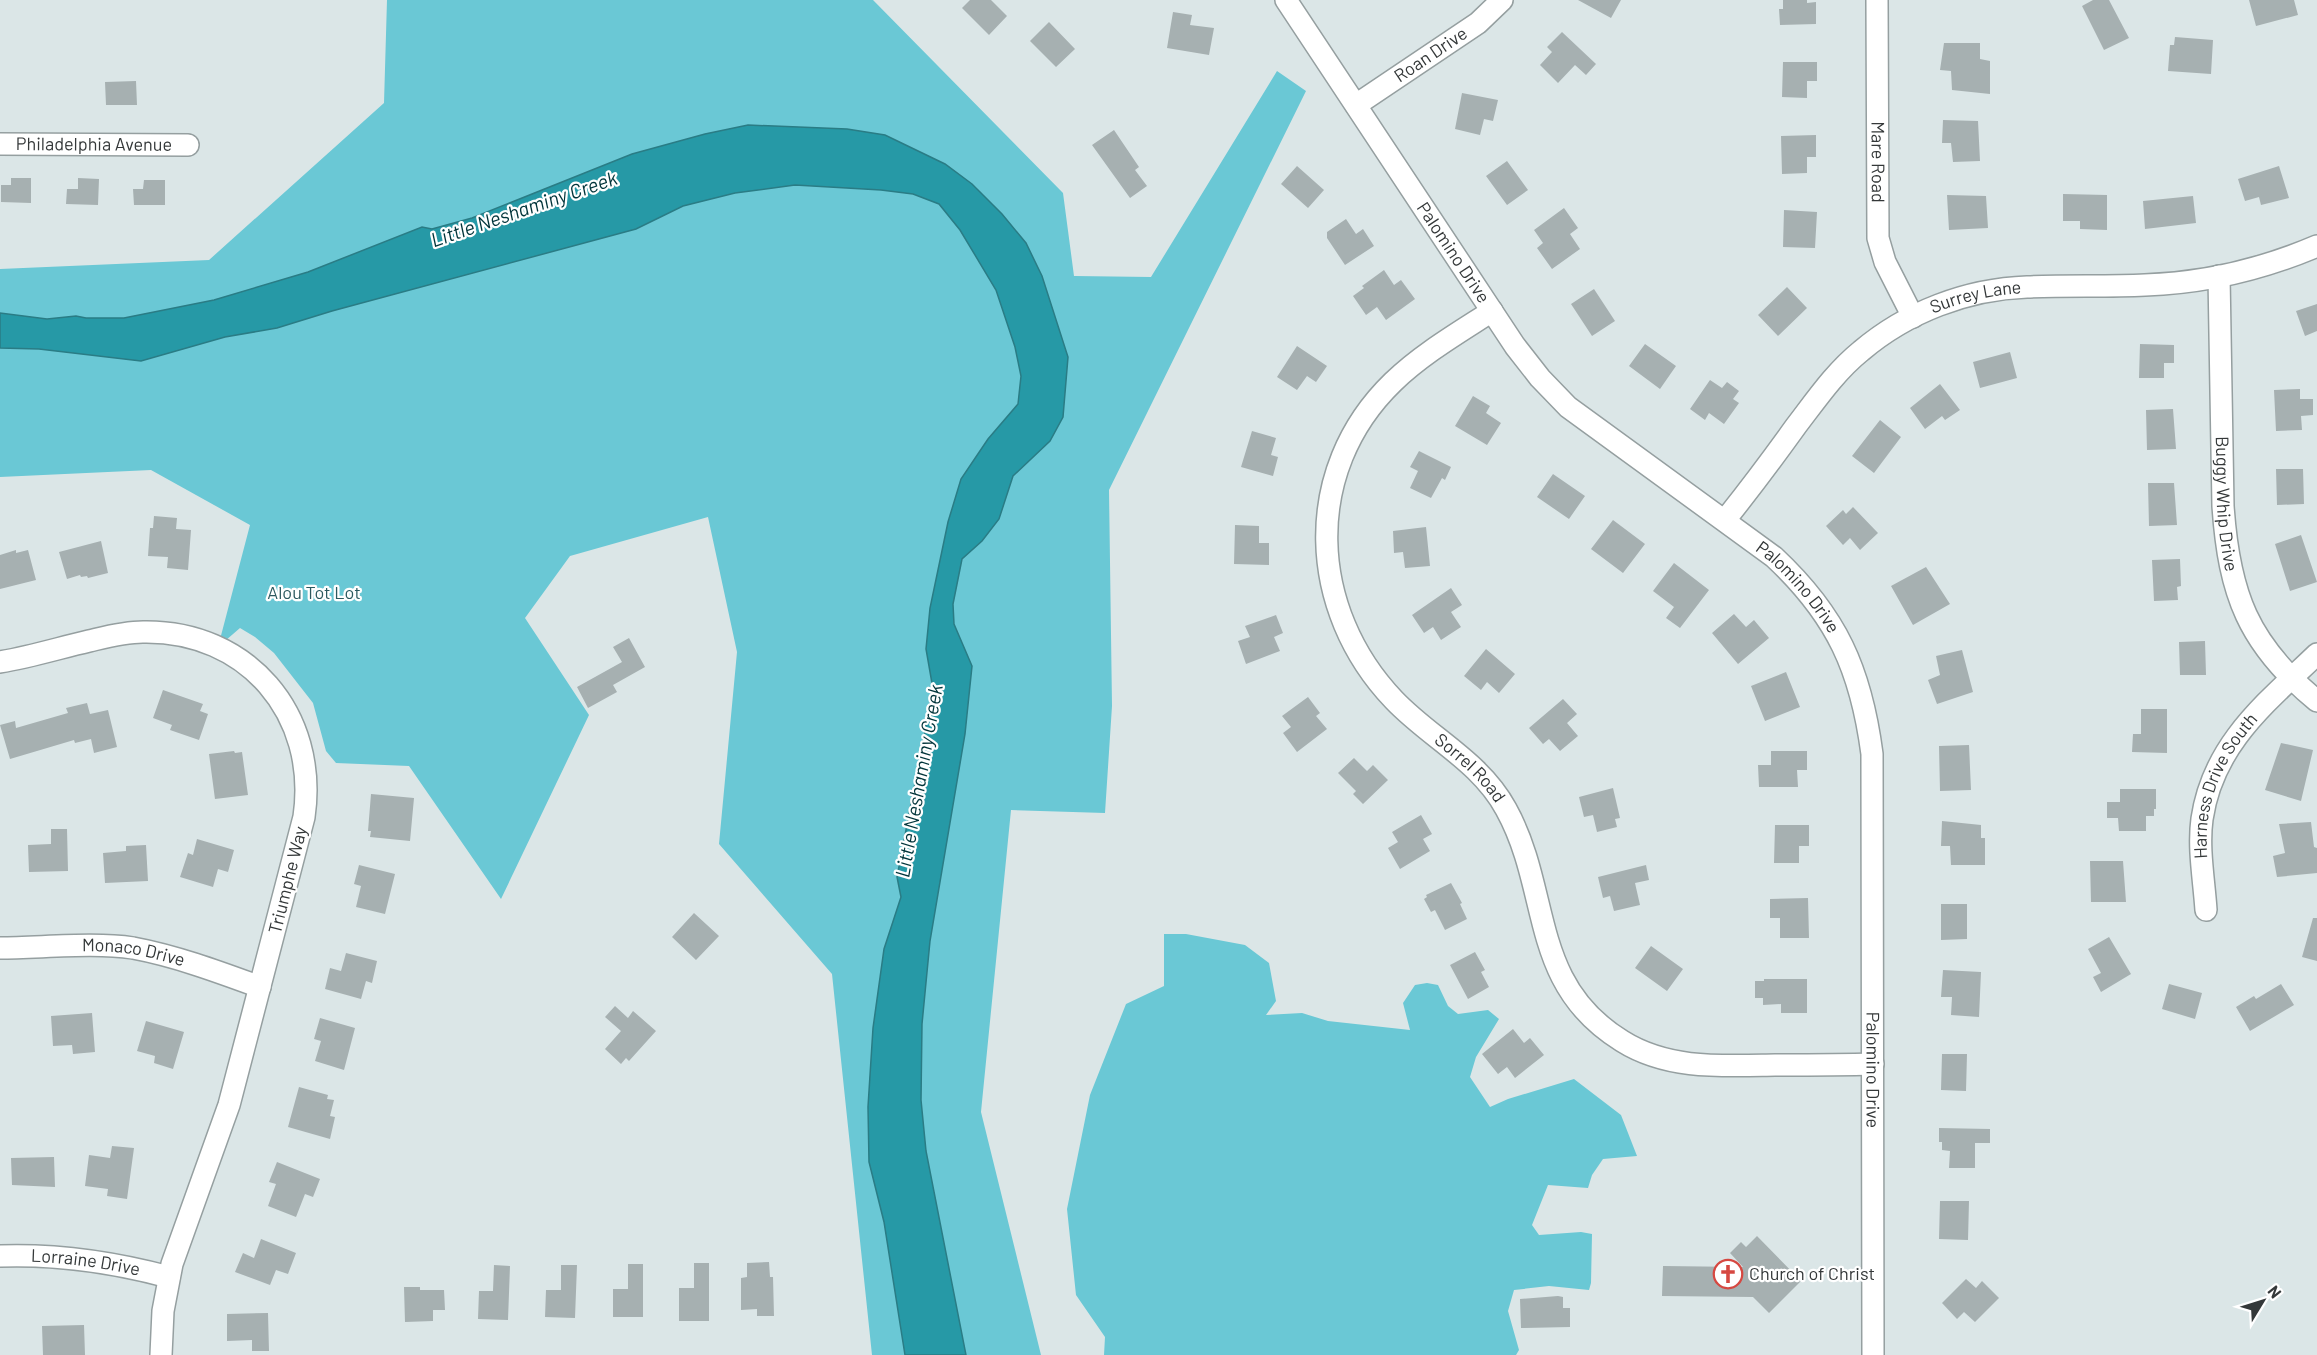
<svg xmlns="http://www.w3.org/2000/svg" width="2317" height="1355" font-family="Barlow,sans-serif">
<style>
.green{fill:#6ac8d5}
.water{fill:#2699a6;stroke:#2a7c85;stroke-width:1.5}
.building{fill:#a6b0b1}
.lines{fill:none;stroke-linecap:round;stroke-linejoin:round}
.minor-casing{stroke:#959fa0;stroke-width:24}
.minor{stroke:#fff;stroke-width:21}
.labels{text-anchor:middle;stroke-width:4.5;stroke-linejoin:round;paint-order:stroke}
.street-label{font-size:18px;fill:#343839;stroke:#fff}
.park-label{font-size:18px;fill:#2b595f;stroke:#fff}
.poi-label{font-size:18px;fill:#343839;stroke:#fff;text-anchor:start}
.water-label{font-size:20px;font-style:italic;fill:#00343a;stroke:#fff}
</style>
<rect width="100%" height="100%" fill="#dbe6e7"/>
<!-- green -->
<path class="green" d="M387,0H873L1063,193L1074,276L1151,277L1277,71L1306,91L1109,490L1112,706L1105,813L1011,810L981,1112L1041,1355H872L832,974L719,844L737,652L708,517L570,556L525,618L589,715L501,899L409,766L336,763L326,751L313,703L274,653L255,637L240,628L218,647L250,525L151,470L0,477V269L209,260L384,103Z
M1164,934H1186L1245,945L1269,963L1276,1001L1266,1015L1302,1013L1328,1021L1410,1030L1403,1003L1415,985L1427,983L1438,985L1448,1006L1458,1014L1488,1010L1499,1019L1476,1057L1470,1077L1490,1107L1508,1099L1574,1079L1621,1115L1637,1156L1603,1159L1592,1175L1588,1188L1548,1185L1532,1225L1539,1235L1581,1232L1592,1234L1591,1283L1589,1290L1549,1286L1514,1290L1508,1311L1519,1350L1516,1355H1104L1105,1337L1076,1295L1067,1209L1090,1095L1126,1004L1164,986Z"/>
<!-- water -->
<path class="water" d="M748,125L847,129L885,135L945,164L972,184L1002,214L1026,243L1042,276L1068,357L1063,417L1050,441L1013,476L999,519L982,541L962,559L953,604L954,624L972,666L965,734L930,941L922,1024L921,1100L926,1151L966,1355H905L884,1222L869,1162L868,1107L873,1028L884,949L901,897L897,877L933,689L926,649L930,608L948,522L961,479L988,439L1018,404L1021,376L1015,347L996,290L960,230L939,204L913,194L881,190L795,185L735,193L683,206L636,229L332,311L277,328L225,337L141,361L39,349L0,348V313L47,319L76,316L86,318H124L214,300L308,272L422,227L432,229L472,218L632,154L705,134Z"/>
<!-- building -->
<path class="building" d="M970,0H991L1007,16L989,35L962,8Z
M1578,0H1621L1611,18Z
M1783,0H1807V3L1816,2V24L1780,25L1779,9H1783Z
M2093,0H2109L2129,38L2104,50L2082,6Z
M2249,0H2294L2298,15L2256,26Z
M1173,12L1192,15L1190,25L1214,28L1209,55L1167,48Z
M1049,22L1075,49L1056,67L1030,41Z
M1562,32L1596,64L1586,75L1575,65L1558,83L1540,65L1552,52L1547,47Z
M2175,37L2213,40L2211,74L2168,71L2170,45H2174Z
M1944,43H1980V59L1990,61V94L1952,90L1951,71L1940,70Z
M1783,62H1817V81H1807V98L1782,97Z
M136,81L137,105H106L105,82Z
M1462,93L1498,100L1493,121L1484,119L1480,135L1455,129Z
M1943,120L1978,121L1980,161L1953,162L1951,143H1942Z
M1114,130L1139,167L1135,170L1147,186L1130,198L1092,145Z
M1816,135V157H1807V173L1782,174L1781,136Z
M1507,161L1528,190L1507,205L1486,176Z
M1297,166L1324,190L1308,208L1281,184Z
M2279,166L2289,198L2261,205L2259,197L2245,201L2238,179Z
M11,178H31V203L1,202V185H11Z
M78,178L99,179L98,205L66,204L67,189H78Z
M144,180H165V205H134L133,189H143Z
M2063,194L2107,195V230L2080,229V221H2063Z
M1947,195L1986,196L1988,228L1949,230Z
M2193,196L2196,223L2145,229L2143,201Z
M1564,208L1578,228L1570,234L1580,249L1552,269L1537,248L1543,243L1534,230Z
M1784,210L1817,212L1815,248L1783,247Z
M1346,219L1356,234L1363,229L1374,246L1345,265L1327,238V232Z
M1384,270L1394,285L1401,280L1415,299L1386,320L1377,307L1366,315L1353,296L1364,288L1362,286Z
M1787,287L1807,308L1778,336L1758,315Z
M1594,289L1615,321L1592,336L1571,304Z
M2317,304V331L2305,336L2296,311Z
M1645,344L1676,366L1660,389L1629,366Z
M2140,344L2174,345V363H2164V378H2139Z
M1297,346L1327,366L1316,382L1307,376L1297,390L1277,377Z
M2010,352L2017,378L1980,388L1973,362Z
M1710,380L1722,388L1727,382L1739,391L1733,399L1739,403L1724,424L1709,413L1705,420L1690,409Z
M1940,384L1960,410L1945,420L1942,416L1925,429L1910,408Z
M2300,389V399H2313V415L2301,416L2302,430L2276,431L2274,390Z
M1473,396L1490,406L1486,413L1501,423L1487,445L1455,426Z
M2173,409L2176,449L2147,450L2146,410Z
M1880,420L1901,437L1874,473L1852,456Z
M1252,431L1276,438L1271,455L1278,457L1273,476L1241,467Z
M1419,451L1451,467L1445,480L1442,478L1431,498L1410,488L1418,471L1410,467Z
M2276,469H2303L2304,504L2277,505Z
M1553,474L1585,496L1569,519L1537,497Z
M2148,483H2174L2177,525L2149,526Z
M1853,507L1878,533L1860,550L1850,538L1843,545L1826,526L1843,510L1846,514Z
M154,516L177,518L176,529L191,530L188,570L167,568L168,557L148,556L150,528H153Z
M1613,520L1645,544L1623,573L1591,549Z
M1235,525L1259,526V543H1269V565L1234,564Z
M1426,527L1430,566L1405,568L1403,552L1394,553L1393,531Z
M2301,535L2317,582L2290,591L2275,544Z
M101,541L108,573L88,578L87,576L81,577L80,575L67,579L59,552Z
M16,550V553L28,550L36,580L0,589V555Z
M2180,559L2181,586L2177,587L2178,600L2154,601L2152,560Z
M1674,563L1709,590L1680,628L1666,618L1674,607L1653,591Z
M1926,567L1950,604L1913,625L1891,586Z
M1451,588L1462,605L1451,612L1461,627L1441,640L1433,627L1424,633L1412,615Z
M1734,614L1746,627L1754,620L1769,638L1738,664L1712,633Z
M1276,615L1283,633L1274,637L1280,651L1246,664L1238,641L1250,637L1245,626Z
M629,638L645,667L613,685L617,692L588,708L577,687L622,662L613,647Z
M2205,641L2206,675H2180L2179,642Z
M1486,649L1515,674L1499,693L1487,682L1481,690L1464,676Z
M1962,650L1973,692L1937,704L1928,680L1940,675L1936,656Z
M1786,672L1800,707L1765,721L1751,686Z
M163,690L203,704L200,711L208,714L199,740L170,730L172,725L153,718Z
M1308,697L1320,713L1316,716L1327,729L1297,752L1283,733L1291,727L1282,716Z
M1563,699L1577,714L1567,723L1578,736L1560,751L1549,739L1543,744L1529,728Z
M87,703L90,714L108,710L117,747L94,753L91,739L75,743L74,740L10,759L0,725L15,721L16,728L68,713L66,708Z
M2141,709H2167V753L2132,752L2133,734H2141Z
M2281,743L2313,750L2301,801L2265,790Z
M1969,745L1971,790L1940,791L1939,746Z
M234,751L235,753L242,752L248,795L215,799L209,754Z
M1771,751H1807V770H1797L1798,787H1759L1758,765H1771Z
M1354,758L1367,771L1373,765L1388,780L1363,804L1353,794L1356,791L1338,773Z
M1613,788L1620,818L1615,819L1617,827L1597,832L1593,815L1584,817L1579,797Z
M2120,789H2156V809H2154V816H2146V831H2119L2118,818H2107V802H2120Z
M371,794L414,798L410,841L370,837L371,831H368Z
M1421,815L1432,834L1423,839L1430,851L1400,869L1388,848L1398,842L1392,832Z
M1942,821L1981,825V838H1985V865H1951L1950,846H1941Z
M2311,822L2314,847L2317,848V873L2277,877L2273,856L2285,853L2279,824Z
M1775,825H1809V846H1799V863H1774Z
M51,829H67L68,871L29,872L28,845L51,844Z
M197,839L234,850L228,872L218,869L213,887L180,877L188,853L193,855Z
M146,845L148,881L105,883L103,853L126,851V846Z
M2090,861H2123L2126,902H2091Z
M359,865L395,874L385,914L356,907L361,886L354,884Z
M1646,865L1649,880L1635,883L1640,905L1614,911L1610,896L1603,898L1598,877Z
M1451,883L1462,903L1460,904L1467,919L1445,930L1435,910L1431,912L1424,899L1427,897L1426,895Z
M1808,898L1809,938H1780V918H1770V899Z
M1941,904H1967V939L1941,940Z
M694,913L719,936L696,960L672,937Z
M2313,918H2317V961L2302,957Z
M2109,937L2131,974L2101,992L2093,977L2101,973L2088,949Z
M1651,946L1683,969L1667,991L1635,968Z
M1475,952L1485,970L1481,972L1489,987L1468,999L1450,965Z
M346,953L377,961L372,983L366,981L361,999L325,989L330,968L341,971Z
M1943,970L1981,972L1979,1017L1951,1015L1952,997H1941Z
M1764,979H1807V1013H1781V1004L1763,1005V998H1755V981H1764Z
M2169,984L2202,993L2195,1019L2162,1009Z
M2281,984L2294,1005L2250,1031L2236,1007L2254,996L2256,999Z
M615,1006L628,1018L633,1011L656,1031L629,1061L626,1058L621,1064L605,1049L621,1031L605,1017Z
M92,1013L95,1052L73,1054L72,1045L53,1046L51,1016Z
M320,1018L355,1028L344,1070L315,1061L321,1041L314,1039Z
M146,1021L184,1032L173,1069L154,1063L155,1056L137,1051Z
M1513,1029L1524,1043L1530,1038L1544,1055L1515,1078L1507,1067L1498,1074L1482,1054Z
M1942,1054H1967L1966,1091L1941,1090Z
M299,1087L328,1095L327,1099L334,1100L330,1116L335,1117L330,1139L288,1127Z
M1939,1128L1990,1129V1143H1975V1168H1949L1950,1151L1942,1150V1142H1939Z
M112,1146L134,1148L127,1199L107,1196L108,1189L85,1186L89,1155L110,1158Z
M54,1157L55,1187L12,1185L11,1158Z
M277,1162L320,1179L313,1197L305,1194L296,1217L268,1206L276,1184L269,1182Z
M1940,1201H1969L1968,1240L1939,1239Z
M1757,1236L1801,1281L1769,1313L1753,1297L1662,1296L1663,1266L1743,1267L1730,1253L1741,1242L1746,1247Z
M261,1239L296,1253L288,1274L276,1270L270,1285L235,1272L243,1253L254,1258Z
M769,1262L770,1277H773L774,1316H757V1309L741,1310V1278L747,1277V1263Z
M694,1263H709V1321H679V1288H694Z
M628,1264H643V1317H613V1289H628Z
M494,1265L510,1266L508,1320L478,1319L479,1291H493Z
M561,1265H577L575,1318L545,1317L546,1290H561Z
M1966,1279L1976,1288L1982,1281L1999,1298L1975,1322L1964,1312L1957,1319L1942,1303Z
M404,1287H420V1290H444L445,1310H433V1321L405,1322Z
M1558,1296L1563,1297V1308H1570V1327L1521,1328L1520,1299Z
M268,1313L269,1351H252V1340L227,1341V1314Z
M84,1325L85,1355H43L42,1326Z"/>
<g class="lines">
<!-- minor casing -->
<g class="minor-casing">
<g id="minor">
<path id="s1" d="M1286,0L1515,346L1540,378L1568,407L1774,557C1837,616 1861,670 1872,754L1873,1355"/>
<path id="s2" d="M1877,0L1878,238L1885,262L1913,317"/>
<path id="s3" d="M1356,105L1478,23L1502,0"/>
<path id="s4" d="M0,144L188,145"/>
<path id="s5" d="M2219,276L2223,506C2229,594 2248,644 2317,701"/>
<path id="s6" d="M1492,311C1458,333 1422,354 1393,382C1301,471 1308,610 1394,700C1430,738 1480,761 1506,809C1552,892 1528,983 1622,1041C1668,1070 1723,1066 1775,1065C1807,1065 1840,1065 1873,1064"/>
<path id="s7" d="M1725,520C1749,490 1773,458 1796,426C1816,400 1835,372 1861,351C1907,312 1967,289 2027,287C2067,285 2106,287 2145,285C2204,283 2263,269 2317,246"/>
<path d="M0,662C30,657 59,648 89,641C106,637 124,632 143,632C247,630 319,714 304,817L229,1105L172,1264L163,1311L161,1355"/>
<path id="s8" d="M2206,910C2204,880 2198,848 2202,819C2213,744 2266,703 2317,654"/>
<path id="s9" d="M0,948C40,948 94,942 133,948C176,956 219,972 260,987"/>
<path id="s10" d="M0,1256C58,1254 113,1262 169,1277"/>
</g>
</g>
<!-- minor -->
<use href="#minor" class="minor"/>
</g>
<!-- icons -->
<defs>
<g id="church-ring" transform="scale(1.5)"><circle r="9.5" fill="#fff" stroke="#d64841" stroke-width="1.5"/><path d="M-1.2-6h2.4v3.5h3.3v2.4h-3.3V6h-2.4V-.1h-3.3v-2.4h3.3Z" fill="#d64841"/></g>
</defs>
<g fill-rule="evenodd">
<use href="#church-ring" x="1728" y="1274"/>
</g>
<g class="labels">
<!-- street labels -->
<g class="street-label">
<text dy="6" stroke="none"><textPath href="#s3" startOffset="90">Roan Drive</textPath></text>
<text dy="6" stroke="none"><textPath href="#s4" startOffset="94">Philadelphia Avenue</textPath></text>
<text dy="6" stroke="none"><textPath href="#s2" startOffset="162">Mare Road</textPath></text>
<text dy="6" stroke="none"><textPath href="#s1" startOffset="303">Palomino Drive</textPath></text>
<text dy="6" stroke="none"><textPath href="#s7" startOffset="346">Surrey Lane</textPath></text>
<text dy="6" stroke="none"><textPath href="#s5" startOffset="228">Buggy Whip Drive</textPath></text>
<text dy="6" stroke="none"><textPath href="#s1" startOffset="789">Palomino Drive</textPath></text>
<text dy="6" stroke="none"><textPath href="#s6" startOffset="578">Sorrel Road</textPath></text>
<text dy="6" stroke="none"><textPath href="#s8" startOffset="130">Harness Drive South</textPath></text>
<text transform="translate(288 880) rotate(-76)" y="6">Triumphe Way</text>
<text dy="6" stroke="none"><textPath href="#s9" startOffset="134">Monaco Drive</textPath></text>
<text dy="6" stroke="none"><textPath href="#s1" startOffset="1292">Palomino Drive</textPath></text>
<text dy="6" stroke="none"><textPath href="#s10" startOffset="86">Lorraine Drive</textPath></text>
</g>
<!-- park labels -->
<g class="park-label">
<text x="314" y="599">Alou Tot Lot</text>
</g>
<!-- poi labels -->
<g class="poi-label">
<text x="1749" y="1280">Church of Christ</text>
</g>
<!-- water labels -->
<g class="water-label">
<text transform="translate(524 209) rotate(-19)" y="7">Little Neshaminy Creek</text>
<text transform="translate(919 781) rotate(-80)" y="7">Little Neshaminy Creek</text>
</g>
</g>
<!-- north arrow -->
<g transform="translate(2263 1301) rotate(52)" stroke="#ffffff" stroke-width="4.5" paint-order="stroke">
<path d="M0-4.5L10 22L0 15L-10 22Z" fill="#343839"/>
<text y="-9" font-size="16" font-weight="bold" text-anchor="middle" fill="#343839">N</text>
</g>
</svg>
